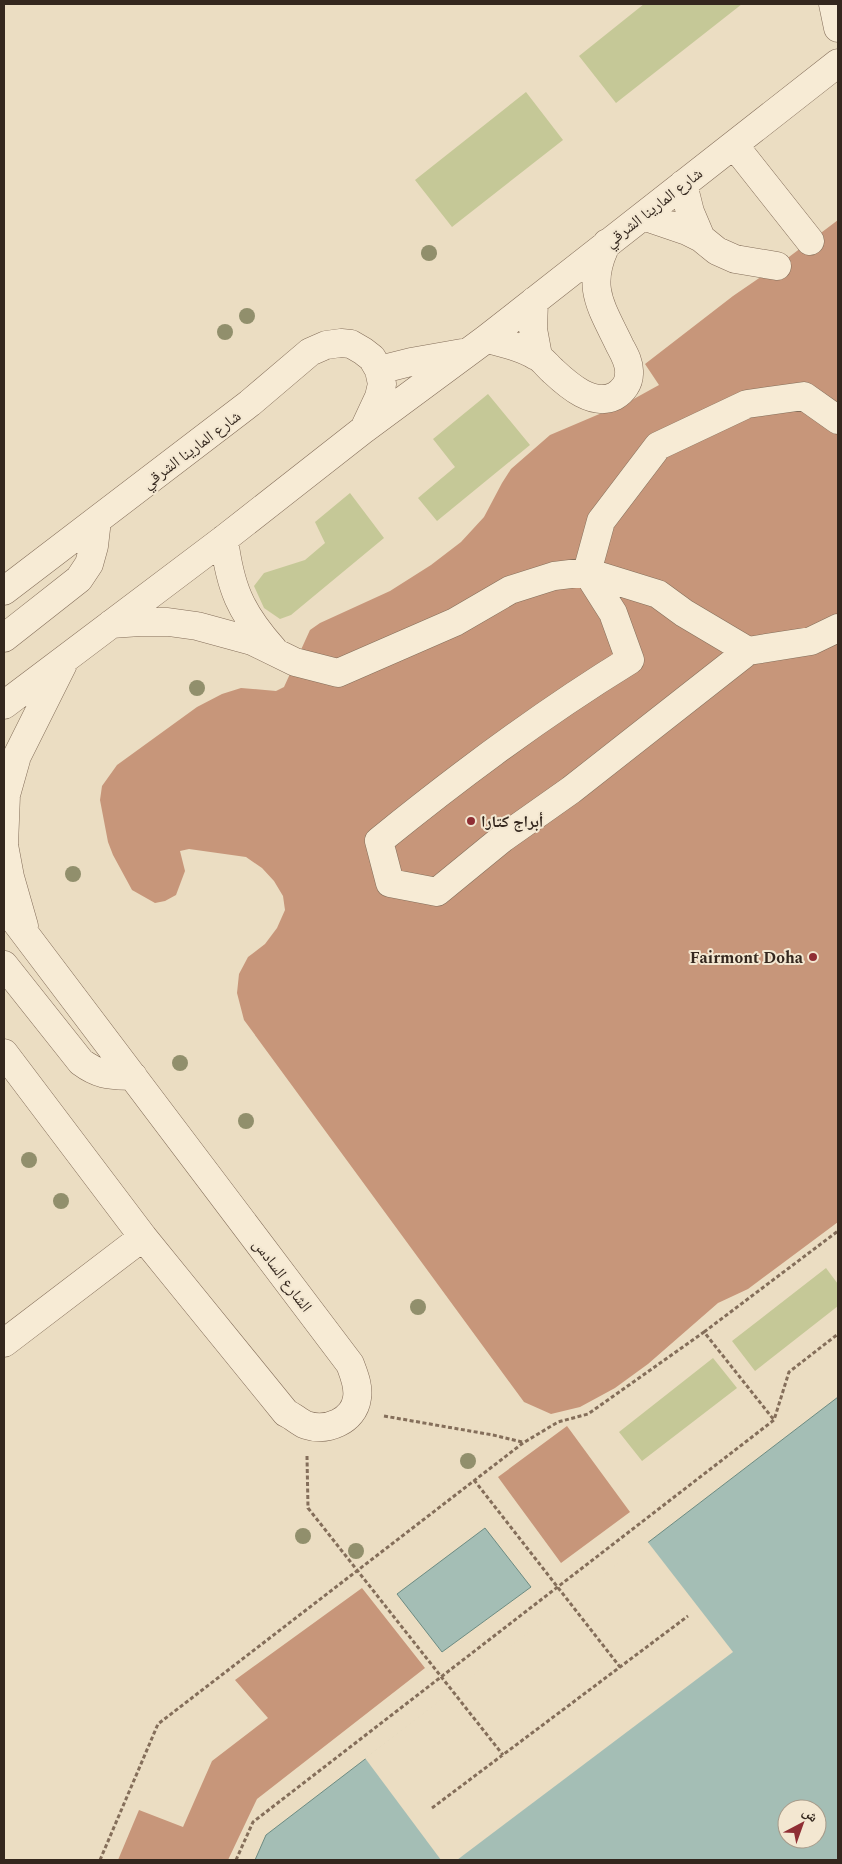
<svg xmlns="http://www.w3.org/2000/svg" width="842" height="1864" font-family="Spectral,'Noto Naskh Arabic',serif">
<style>
.green{fill:#c5c897}
.water{fill:#a4beb5;stroke:#6c8b82;fill-rule:evenodd}
.pier{fill:#ebddc2}
.building{fill:#c7967a}
.lines{fill:none;stroke-linecap:round;stroke-linejoin:round}
.minor-casing{stroke:#846e5a;stroke-width:29}
.path{stroke:#846e5a;stroke-width:3;stroke-dasharray:4 2.5;stroke-linecap:butt}
.minor{stroke:#f7ebd5;stroke-width:28}
.tree{fill:#918f6c}
.poi-dot{fill:#8f2e34;stroke:#f3e7d1;stroke-width:2}
.labels{text-anchor:middle;stroke-width:4;stroke-linejoin:round;paint-order:stroke}
.street-label{font-size:16px;fill:#34271e;stroke:#f3e7d1}
.poi-label{font-size:16px;font-weight:bold;fill:#34271e;stroke:#f3e7d1;text-anchor:start}
</style>
<rect width="100%" height="100%" fill="#ebddc2"/>
<!-- green -->
<path class="green" d="M644,4H742L616,103L579,56Z
M526,92L563,140L452,227L415,180Z
M488,394L530,445L437,521L418,498L455,467L433,439Z
M350,493L384,538L291,615L280,619L264,608L254,586L264,573L305,560L325,543L315,522Z
M826,1268L838,1284V1306L755,1371L732,1341Z
M713,1358L737,1388L642,1461L619,1432Z"/>
<!-- water -->
<path class="water" d="M838,1397V1860H255L266,1835ZM787,1809H817V1839H787Z
M485,1528L531,1587L442,1652L397,1594Z"/>
<!-- pier -->
<path class="pier" d="M647,1541L733,1652L457,1860H441L365,1758Z"/>
<!-- building -->
<path class="building" d="M838,220V1222L748,1289L718,1303L648,1364L615,1388L580,1407L551,1414L524,1402L244,1020L237,993L239,974L248,957L265,944L277,928L285,910L283,896L274,881L262,868L246,857L189,849L180,851L185,871L176,895L165,901L155,903L132,890L113,855L108,842L100,800L102,786L117,765L197,707L222,694L241,688L276,691L284,687L310,630L320,623L390,591L431,565L461,542L484,517L502,483L511,469L550,435L630,401L659,385L645,364L733,296L777,266Z
M567,1426L630,1512L561,1563L498,1477Z
M362,1588L425,1668L257,1799L228,1860H118L139,1810L183,1827L212,1761L268,1718L235,1680Z"/>
<g class="lines">
<!-- minor casing -->
<g class="minor-casing">
<path id="minor" d="M833,4L838,28
M734,145L810,241
M683,184L690,212L701,238
M643,216L687,231L701,238L717,251L735,259L777,266
M534,301L533,329L538,356
M486,339C503,343 521,347 536,356C543,359 547,366 553,371C569,386 593,407 615,396C623,391 629,383 629,374C630,364 625,355 620,346C601,306 585,287 607,243
M379,370L411,362L462,353
M838,420L804,396L747,404L658,446L601,521L587,572L613,613L630,660C542,714 459,776 379,841L390,883L437,892L503,838L571,790L748,651L811,641L838,628
M224,539C230,587 240,612 273,649
M4,591L250,403L310,352L326,345L341,343L351,344L363,351L372,358L379,370L382,384L379,397L365,427
M111,624L140,622H168L197,626L252,641L295,662L338,673L455,622L510,590L554,576L587,572L658,594L684,613L748,651
M4,638L79,579L89,564L94,546L97,520
M4,705L224,539L363,430L486,339L838,63
M4,906L350,1364C354,1375 359,1386 357,1398C354,1421 327,1432 306,1425C299,1422 293,1416 286,1413L143,1237L4,1053
M24,926L10,877L4,845L6,795L17,756L63,664
M4,965L81,1062C100,1076 110,1075 133,1076
M4,1343L143,1237"/>
</g>
<!-- path -->
<path class="path" d="M704,1332L838,1231
M384,1416L493,1435L522,1442
M307,1456L308,1508L503,1755
M474,1480L620,1667
M432,1808L688,1616
M100,1860L158,1724L523,1443L558,1422L588,1414L704,1332L774,1420
M236,1860L253,1822L774,1420L789,1372L838,1334"/>
<!-- minor -->
<use href="#minor" class="minor"/>
</g>
<!-- trees -->
<g class="tree">
<circle cx="429" cy="253" r="8"/>
<circle cx="247" cy="316" r="8"/>
<circle cx="225" cy="332" r="8"/>
<circle cx="197" cy="688" r="8"/>
<circle cx="73" cy="874" r="8"/>
<circle cx="180" cy="1063" r="8"/>
<circle cx="246" cy="1121" r="8"/>
<circle cx="29" cy="1160" r="8"/>
<circle cx="61" cy="1201" r="8"/>
<circle cx="418" cy="1307" r="8"/>
<circle cx="468" cy="1461" r="8"/>
<circle cx="303" cy="1536" r="8"/>
<circle cx="356" cy="1551" r="8"/>
</g>
<!-- markers -->
<g class="poi-dot">
<circle cx="471" cy="821" r="5"/>
<circle cx="813" cy="957" r="5"/>
</g>
<g class="labels">
<!-- street labels -->
<g class="street-label">
<text transform="translate(653 207) rotate(-38)" y="6">شارع المارينا الشرقي</text>
<text transform="translate(191 449) rotate(-37)" y="6">شارع المارينا الشرقي</text>
<text transform="translate(283 1275) rotate(53)" y="6">الشارع السادس</text>
</g>
<!-- poi labels -->
<g class="poi-label">
<text x="481" y="827">أبراج كتارا</text>
<text x="803" y="963" text-anchor="end">Fairmont Doha</text>
</g>
</g>
<!-- border -->
<rect width="842" height="1864" fill="none" stroke="#34271e" stroke-width="10"/>
<!-- north arrow -->
<g transform="translate(802 1824) rotate(41)"><circle r="24" fill="#f3e7d1" stroke="#a79a89"/>
<path d="M0-4L9 19L0 12L-9 19Z" fill="#8f2e34"/>
<text y="-8" font-size="14" font-weight="bold" text-anchor="middle" fill="#34271e">ش</text>
</g>
</svg>
